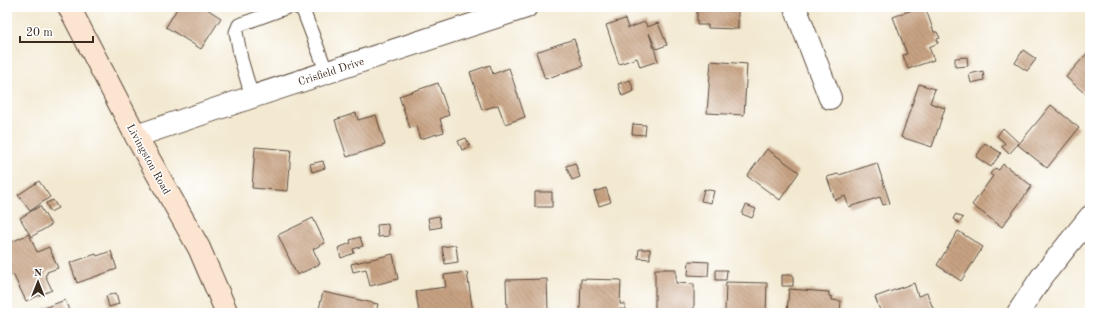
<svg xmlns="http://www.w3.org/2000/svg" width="1097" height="320" font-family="'Old Standard TT',serif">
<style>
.building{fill:url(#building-back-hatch)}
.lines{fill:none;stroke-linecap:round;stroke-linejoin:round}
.lane-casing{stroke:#574739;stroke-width:15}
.street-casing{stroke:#574739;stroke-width:24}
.secondary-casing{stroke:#574739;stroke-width:24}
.lane{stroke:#fff;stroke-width:13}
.street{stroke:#fff;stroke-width:22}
.secondary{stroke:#fce5d0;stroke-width:22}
.labels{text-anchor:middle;stroke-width:3;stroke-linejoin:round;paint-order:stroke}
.street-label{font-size:11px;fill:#3b2a1e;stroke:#fff}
</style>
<defs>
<pattern id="building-back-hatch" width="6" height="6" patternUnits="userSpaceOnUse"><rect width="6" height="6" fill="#c7a282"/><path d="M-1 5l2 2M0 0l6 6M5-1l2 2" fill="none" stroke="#a3846a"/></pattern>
</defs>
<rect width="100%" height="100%" fill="#fff"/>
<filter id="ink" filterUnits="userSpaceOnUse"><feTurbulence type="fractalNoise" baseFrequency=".025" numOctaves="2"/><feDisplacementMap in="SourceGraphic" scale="8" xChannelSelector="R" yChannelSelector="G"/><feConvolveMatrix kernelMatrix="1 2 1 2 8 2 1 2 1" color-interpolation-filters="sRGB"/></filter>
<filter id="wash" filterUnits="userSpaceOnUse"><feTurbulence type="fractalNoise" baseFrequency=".012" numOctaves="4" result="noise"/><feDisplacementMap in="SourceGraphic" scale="16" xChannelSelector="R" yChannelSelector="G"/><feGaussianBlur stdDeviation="0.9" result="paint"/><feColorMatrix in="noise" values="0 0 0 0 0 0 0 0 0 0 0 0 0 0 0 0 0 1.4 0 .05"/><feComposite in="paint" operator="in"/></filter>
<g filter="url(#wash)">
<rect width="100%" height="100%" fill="#f3e9d1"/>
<g id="blocks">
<!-- building -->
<path class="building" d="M178,7H204L221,18L201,49L166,27Z
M697,7H738V29L708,28V25H697Z
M920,7H925L934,32H937L940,38L937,39L938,43L929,47L934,60L908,69L903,55L907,54L893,17Z
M625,19L628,28L645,22L647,27L658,23L667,45L656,49L649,33L658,61L640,67L637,58L619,64L606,25Z
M574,39L583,66L545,79L536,52Z
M1023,50L1036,59L1027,71L1015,63Z
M1090,50V98L1066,77Z
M967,57L968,66L955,67V58Z
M711,61L747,64L744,115L707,113Z
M490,65L493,74L509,68L525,117L505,124L498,105L482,110L470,72Z
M983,71L984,80L971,83L969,74Z
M630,80L634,91L622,96L618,84Z
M438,83L449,115L440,119L444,132L420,139L416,126L410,128L399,96Z
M919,84L935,89L930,103L945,108L932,147L901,137Z
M1051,105L1079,128L1047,168L1018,145Z
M356,113L358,120L376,115L385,145L347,157L335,120Z
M633,124L646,125L645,135L632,134Z
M1003,128L1019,143L1009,154L1002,147L1005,143L997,136Z
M466,138L470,147L462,150L458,141Z
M985,143L1001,153L991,167L976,157Z
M255,147L291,150L288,191L252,188Z
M767,149L799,172L780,200L747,176Z
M323,161L325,168L312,172L310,164Z
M575,163L580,177L572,180L566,166Z
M877,163L890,203L883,205L880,197L849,207L845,196L835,200L827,177L838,174L839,175Z
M1003,164L1032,186L1002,227L972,205L993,176L990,174L995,168L999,170Z
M39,181L50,197L30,211L18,195Z
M606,188L611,202L599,206L594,192Z
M704,189L714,191L711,203L701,201Z
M535,192H552V207H535Z
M53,200L58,208L50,212L46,203Z
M746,205L756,209L752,218L742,214Z
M40,206L51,225L31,237L20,218Z
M956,214L963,218L959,223L953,219Z
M439,216L441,227L430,229L428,218Z
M313,218L325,243L313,249L320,264L297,275L278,235Z
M388,224L389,236L378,237L377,225Z
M958,231L983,247L961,281L937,265Z
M29,234L37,252L49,247L58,268L47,272V274L45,275L52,290L26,301L13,274L10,276L7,270L10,268V265L7,266V244Z
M360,237L363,246L353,249L354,253L341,258L338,248L351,243L350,240Z
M456,245L458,262L445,264L442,247Z
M639,249H650V259L638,258Z
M111,251L117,269L77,283L70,263L96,254L97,256Z
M393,254L398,279L370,286L366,269L353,272L351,264Z
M689,261L709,262L708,276L688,275Z
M655,269H676V283L694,284V312H655Z
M716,270H727L726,280H716Z
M467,272L473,313H419L416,291L446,287L444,275Z
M782,275H793V286H782Z
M547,279L548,310H538V313H527V311H507L506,280Z
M581,279L621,280L620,304H625V310L620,309V313L580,312Z
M726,282L767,283L766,313H725Z
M914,283L918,296L927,293L934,311L928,313H881L875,297Z
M789,289L829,292V296L832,297V300L841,301L840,313H787Z
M323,292L378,304L376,313H318Z
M116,293L119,304L109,307L106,296Z
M65,300L70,313H31Z"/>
</g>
</g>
<g filter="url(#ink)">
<use href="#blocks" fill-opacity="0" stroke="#574739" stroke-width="1"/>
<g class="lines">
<!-- lane casing -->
<g class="lane-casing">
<path id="lane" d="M297,7L303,10L327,73
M252,97L241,59L236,32L239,25L288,7"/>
</g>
<!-- street casing -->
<g class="street-casing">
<path id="street" d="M795,7L830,98
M136,136L252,97L526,7
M1018,313L1041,278L1090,217"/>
</g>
<!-- secondary casing -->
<g class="secondary-casing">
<path id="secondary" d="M69,7L136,136L199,248L227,313"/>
</g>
<!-- lane -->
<use href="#lane" class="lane"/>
<!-- street -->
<use href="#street" class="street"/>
<!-- secondary -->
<use href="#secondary" class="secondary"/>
</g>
</g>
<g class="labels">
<!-- street labels -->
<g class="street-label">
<text transform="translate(331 71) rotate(-18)" y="4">Crisfield Drive</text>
<text transform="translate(149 159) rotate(61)" y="4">Livingston Road</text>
</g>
</g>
<!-- margin -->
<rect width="1097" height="320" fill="none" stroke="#fff" stroke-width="24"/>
<!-- north arrow -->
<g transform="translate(38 282)" stroke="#ffffff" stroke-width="3" paint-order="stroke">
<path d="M0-3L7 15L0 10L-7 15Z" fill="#3b2a1e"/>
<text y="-6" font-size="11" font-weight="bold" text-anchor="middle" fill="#3b2a1e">N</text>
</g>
<!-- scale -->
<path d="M20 36v6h73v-6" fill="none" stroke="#3b2a1e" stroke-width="2"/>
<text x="26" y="36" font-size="12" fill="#3b2a1e" stroke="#ffffff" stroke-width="3" paint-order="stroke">20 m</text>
</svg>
